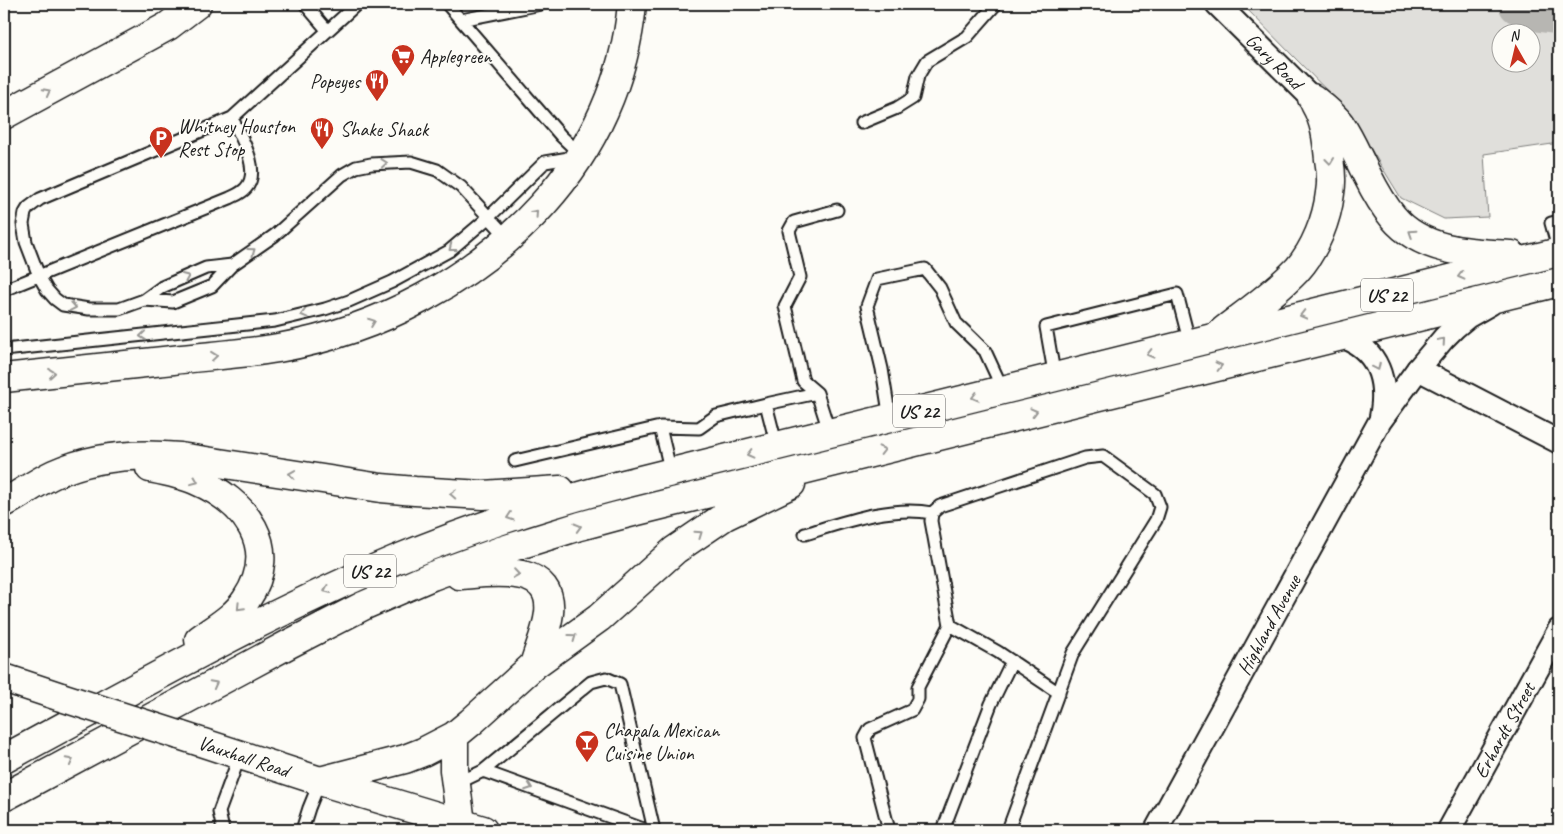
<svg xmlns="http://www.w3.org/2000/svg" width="1563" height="834" font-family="Caveat,sans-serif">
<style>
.green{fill:#e0dfdb;stroke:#7e7e7c;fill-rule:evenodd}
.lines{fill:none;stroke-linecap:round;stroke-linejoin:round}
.river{stroke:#b7b6b2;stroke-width:41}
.lane-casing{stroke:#1c1c1c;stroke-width:15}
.street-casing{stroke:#1c1c1c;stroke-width:26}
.secondary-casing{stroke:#1c1c1c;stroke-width:31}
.highway-casing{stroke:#1c1c1c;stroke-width:31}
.lane{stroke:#fdfcf7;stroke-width:11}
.street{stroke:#fdfcf7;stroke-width:22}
.secondary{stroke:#fdfcf7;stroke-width:28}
.highway{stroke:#fdfcf7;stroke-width:28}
.secondary-bridge-casing{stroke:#1c1c1c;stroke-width:31;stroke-linecap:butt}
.secondary-bridge{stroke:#fdfcf7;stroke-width:28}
.oneway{stroke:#989794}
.labels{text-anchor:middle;stroke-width:4;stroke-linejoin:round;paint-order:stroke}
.shield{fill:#fdfcf7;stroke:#605f5e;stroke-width:1}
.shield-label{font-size:19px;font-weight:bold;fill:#1c1c1c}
.poi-label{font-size:20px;fill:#1c1c1c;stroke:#fdfcf7;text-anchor:start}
.street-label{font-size:20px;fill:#1c1c1c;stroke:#fdfcf7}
</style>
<rect width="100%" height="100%" fill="#fdfcf7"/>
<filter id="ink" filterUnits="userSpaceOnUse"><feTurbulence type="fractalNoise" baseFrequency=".02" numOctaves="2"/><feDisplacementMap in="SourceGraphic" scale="10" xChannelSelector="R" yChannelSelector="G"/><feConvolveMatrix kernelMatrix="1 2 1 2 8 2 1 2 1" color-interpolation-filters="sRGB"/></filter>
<g filter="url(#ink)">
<!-- green -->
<path class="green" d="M1242,4H1559V143L1484,154L1488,217L1444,219L1401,198L1348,112ZM1500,32H1530V62H1500Z"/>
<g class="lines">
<!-- river -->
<path class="river" d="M1519,4L1537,11L1559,14"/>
<!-- lane casing -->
<g class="lane-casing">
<path id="lane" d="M305,4L327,30
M357,4L232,118L40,199L28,208L25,213L23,224L26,242L39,276L47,290L55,299L63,305L89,309H119L144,300L173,302L212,286L232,265L275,235L342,175L356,167L371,164L411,162L437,170L461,187L508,238
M447,4L561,136L580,154
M461,20L541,4
M861,123L897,108L913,98L918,76L927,61L967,37L996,4
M1559,252L1551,223L1559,221
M4,290L230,198C236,195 242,193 246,188C262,170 240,136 232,118
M144,300L162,287L206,268L232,265
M4,350L275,321L325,309L349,301L392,282L449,251L489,217L545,162L575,157
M1055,378L1046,327L1177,294L1190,344
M890,419L882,369L867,306L877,279L925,269L940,288L956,323L985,351L1003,390
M660,427L699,428L716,416L766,404
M830,434L817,393L803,381L785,306L800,277L789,231L794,222L837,210
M777,447L766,404L817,393
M515,461L660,427L671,473
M805,534C844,522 891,505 932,513
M950,625L998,652L1059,693
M483,771L646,830
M456,784L483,771L591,682L606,678L620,684L654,830
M223,830L219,812L240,755
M302,830L309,808L320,781
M889,830L865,738L870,729L912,710L918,699V687L950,625L931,521L932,513L940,506L1085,458L1103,456L1155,494L1160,507L1156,520L1073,653L1008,830
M943,830L991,704L1012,661"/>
</g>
<!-- street casing -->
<g class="street-casing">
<g id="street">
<path id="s1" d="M1217,4L1312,98"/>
<path d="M1342,336C1379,350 1388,381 1381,417"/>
<path d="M1418,369L1559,442"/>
<path id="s2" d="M1156,830L1380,421L1418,369L1444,338L1455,327L1467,317L1490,304"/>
<path id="s3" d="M1449,830L1559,630"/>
</g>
</g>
<!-- secondary casing -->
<g class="secondary-casing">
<g id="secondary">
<path d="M4,678L61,697"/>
<path id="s4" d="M179,735L320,781L483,830"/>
</g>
</g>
<!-- highway casing -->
<g class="highway-casing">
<path id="highway" d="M1312,98C1322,106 1333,114 1340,124C1351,140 1358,158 1367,175C1374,189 1382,204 1393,217C1422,252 1471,253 1512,255
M4,115L168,26L197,4
M1223,331C1249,311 1275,293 1297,270C1315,250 1327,219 1330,193C1332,182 1331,170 1329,159C1327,139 1325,121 1315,104
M4,378C60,372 117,366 173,360C208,356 243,354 278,348C380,330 474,280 543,204C594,148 625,79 632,4
M150,468C165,471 181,474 195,480C245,501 282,547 246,600C235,617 215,628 199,640
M4,503C21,494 37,482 54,474C93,456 138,453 180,457L381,488L415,491L483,495L560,490
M459,575C491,573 554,562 549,613C547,631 539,648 534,665
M454,736V770L461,823
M4,759C132,690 260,617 395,560C469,529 546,504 624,484L1559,252
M320,781L405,759L423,752L454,736L471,722L534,665L599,618L675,550L725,516L791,484
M4,797L289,644L365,605L432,576L503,550L580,526L617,516L1559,282"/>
</g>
<!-- lane -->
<use href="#lane" class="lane"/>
<!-- street -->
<use href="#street" class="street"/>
<!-- secondary -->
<use href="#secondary" class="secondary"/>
<!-- highway -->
<use href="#highway" class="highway"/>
<!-- secondary-bridge casing -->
<g class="secondary-bridge-casing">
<path id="secondary-bridge" d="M61,697L179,735"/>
</g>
<!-- secondary-bridge -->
<use href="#secondary-bridge" class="secondary-bridge"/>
</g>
<!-- one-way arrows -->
<defs><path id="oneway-chevron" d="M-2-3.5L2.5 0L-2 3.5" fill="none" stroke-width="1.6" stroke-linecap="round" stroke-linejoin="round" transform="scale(1.25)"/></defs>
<g class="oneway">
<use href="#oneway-chevron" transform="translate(47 92) rotate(-28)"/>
<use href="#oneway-chevron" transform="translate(1330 161) rotate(84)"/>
<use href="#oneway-chevron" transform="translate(384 163) rotate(-5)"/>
<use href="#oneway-chevron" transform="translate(535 213) rotate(-48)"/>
<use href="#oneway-chevron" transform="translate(1412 233) rotate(-147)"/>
<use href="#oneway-chevron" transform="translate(452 248) rotate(142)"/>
<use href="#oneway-chevron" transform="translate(252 251) rotate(-36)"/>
<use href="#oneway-chevron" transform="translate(1461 276) rotate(166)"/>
<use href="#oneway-chevron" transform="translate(186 277) rotate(-23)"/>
<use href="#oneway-chevron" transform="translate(73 307) rotate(10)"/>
<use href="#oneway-chevron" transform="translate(304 314) rotate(166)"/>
<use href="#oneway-chevron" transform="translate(1303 315) rotate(166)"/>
<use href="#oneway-chevron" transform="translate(372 322) rotate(-21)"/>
<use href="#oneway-chevron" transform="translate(143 336) rotate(174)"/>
<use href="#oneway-chevron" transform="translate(1442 341) rotate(-49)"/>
<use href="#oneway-chevron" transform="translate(1150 354) rotate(166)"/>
<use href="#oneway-chevron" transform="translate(214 356) rotate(-6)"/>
<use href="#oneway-chevron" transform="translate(1219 366) rotate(-14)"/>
<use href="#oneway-chevron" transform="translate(1377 367) rotate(64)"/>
<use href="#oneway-chevron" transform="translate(52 373) rotate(-6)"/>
<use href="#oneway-chevron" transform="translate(975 397) rotate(166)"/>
<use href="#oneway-chevron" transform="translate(1034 412) rotate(-14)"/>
<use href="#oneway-chevron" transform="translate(882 450) rotate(-14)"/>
<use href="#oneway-chevron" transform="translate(750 454) rotate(166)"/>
<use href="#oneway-chevron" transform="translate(292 474) rotate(-171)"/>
<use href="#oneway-chevron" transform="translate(195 481) rotate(22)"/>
<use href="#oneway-chevron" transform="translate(453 494) rotate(-177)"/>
<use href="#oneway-chevron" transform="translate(510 517) rotate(161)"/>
<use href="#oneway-chevron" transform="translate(578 527) rotate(-16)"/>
<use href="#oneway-chevron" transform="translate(699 534) rotate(-35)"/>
<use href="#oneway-chevron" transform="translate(516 574) rotate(8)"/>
<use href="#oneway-chevron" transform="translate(327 590) rotate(155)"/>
<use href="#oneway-chevron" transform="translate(240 607) rotate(134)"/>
<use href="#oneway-chevron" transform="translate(573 637) rotate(-36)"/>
<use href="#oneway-chevron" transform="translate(214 684) rotate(-28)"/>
<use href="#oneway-chevron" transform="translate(70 761) rotate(-28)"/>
<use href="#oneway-chevron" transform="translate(529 787) rotate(20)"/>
</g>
</g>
<!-- icons -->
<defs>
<g id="supermarket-pin" transform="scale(1.25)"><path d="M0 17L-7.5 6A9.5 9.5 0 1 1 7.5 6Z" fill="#c8321e" stroke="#fdfcf7"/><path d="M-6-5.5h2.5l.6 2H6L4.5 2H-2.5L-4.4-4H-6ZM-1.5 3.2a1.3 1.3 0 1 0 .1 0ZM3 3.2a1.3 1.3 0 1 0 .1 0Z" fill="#fff"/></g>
<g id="restaurant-pin" transform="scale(1.25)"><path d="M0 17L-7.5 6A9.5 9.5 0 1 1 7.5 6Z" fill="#c8321e" stroke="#fdfcf7"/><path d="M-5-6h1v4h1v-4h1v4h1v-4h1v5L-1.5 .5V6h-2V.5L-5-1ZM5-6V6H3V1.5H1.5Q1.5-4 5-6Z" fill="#fff"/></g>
<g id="parking-pin" transform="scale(1.25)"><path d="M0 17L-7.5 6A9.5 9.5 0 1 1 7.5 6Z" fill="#c8321e" stroke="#fdfcf7"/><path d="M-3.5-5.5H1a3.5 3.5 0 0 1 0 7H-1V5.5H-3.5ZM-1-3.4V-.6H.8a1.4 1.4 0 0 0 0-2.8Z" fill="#fff"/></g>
<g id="bar-pin" transform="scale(1.25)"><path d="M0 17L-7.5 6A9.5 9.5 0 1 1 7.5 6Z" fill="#c8321e" stroke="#fdfcf7"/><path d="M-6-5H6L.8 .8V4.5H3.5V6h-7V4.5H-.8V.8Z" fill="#fff"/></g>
</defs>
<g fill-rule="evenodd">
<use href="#supermarket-pin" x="403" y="56"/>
<use href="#restaurant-pin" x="377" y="81"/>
<use href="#restaurant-pin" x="322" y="129"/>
<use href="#parking-pin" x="161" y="138"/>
<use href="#bar-pin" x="587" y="742"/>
</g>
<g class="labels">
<!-- shield labels -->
<g class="shield">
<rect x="1361" y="278.5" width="52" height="33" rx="4"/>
<rect x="893" y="394.5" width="52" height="33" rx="4"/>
<rect x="344" y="554.5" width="52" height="33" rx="4"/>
</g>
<g class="shield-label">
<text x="1387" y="302">US 22</text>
<text x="919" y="418">US 22</text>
<text x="370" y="578">US 22</text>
</g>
<!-- poi labels -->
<g class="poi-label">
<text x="420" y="63">Applegreen</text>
<text x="360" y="88" text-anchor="end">Popeyes</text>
<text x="178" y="133">Whitney Houston<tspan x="178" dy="23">Rest Stop</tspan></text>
<text x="340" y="136">Shake Shack</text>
<text x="604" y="737">Chapala Mexican<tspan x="604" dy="23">Cuisine Union</tspan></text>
</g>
<!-- street labels -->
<g class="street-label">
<text dy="7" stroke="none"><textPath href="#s1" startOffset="81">Gary Road</textPath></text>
<text dy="7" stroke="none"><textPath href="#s2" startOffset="234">Highland Avenue</textPath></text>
<text dy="7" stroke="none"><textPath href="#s3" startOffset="114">Erhardt Street</textPath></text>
<text dy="7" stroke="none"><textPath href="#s4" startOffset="68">Vauxhall Road</textPath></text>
</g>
</g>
<!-- margin -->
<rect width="1563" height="834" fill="none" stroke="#fdfcf7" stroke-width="20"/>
<rect x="10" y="10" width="1543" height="814" fill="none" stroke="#1c1c1c" stroke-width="2" filter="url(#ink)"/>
<!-- north arrow -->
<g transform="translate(1516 48) rotate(352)"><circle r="24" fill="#fdfcf7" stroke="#a3a29f"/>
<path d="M0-4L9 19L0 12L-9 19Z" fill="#c8321e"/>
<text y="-8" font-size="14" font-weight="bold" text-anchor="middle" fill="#1c1c1c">N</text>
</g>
</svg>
